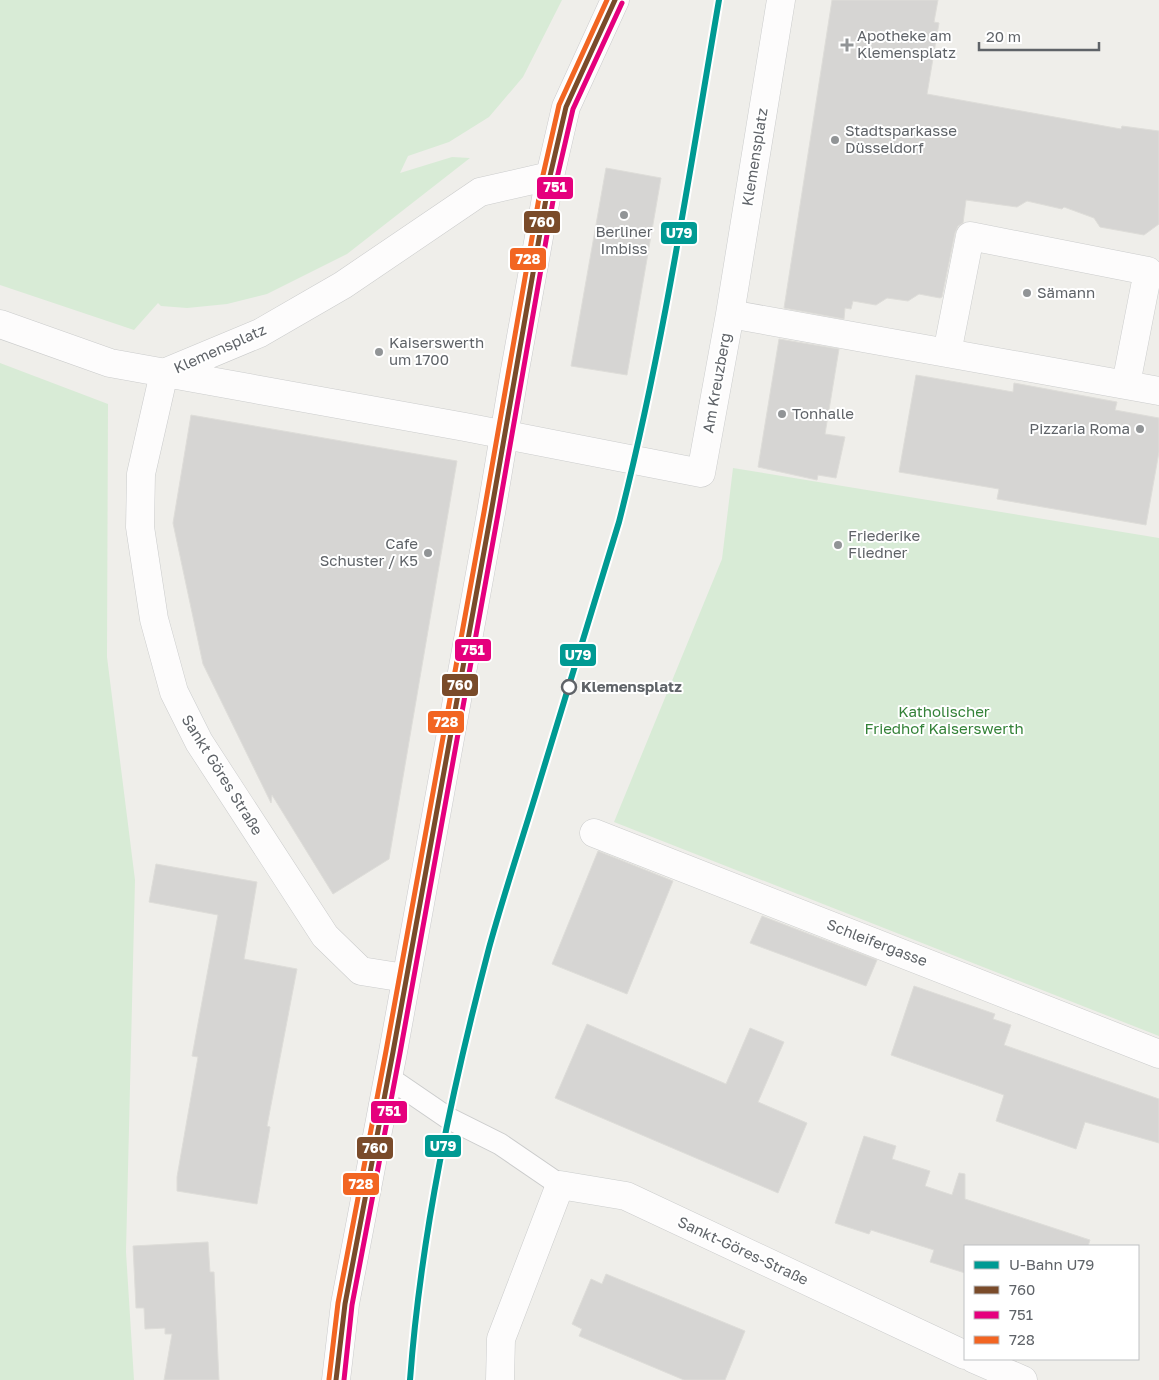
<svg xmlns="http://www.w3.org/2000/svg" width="1159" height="1380" font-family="'Golos Text',sans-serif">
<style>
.green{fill:#d8ebd6}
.building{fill:#d6d5d3;stroke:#deddd9}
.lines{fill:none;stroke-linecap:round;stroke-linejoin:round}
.lane-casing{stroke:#cbcccc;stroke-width:23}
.street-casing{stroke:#cbcccc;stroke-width:29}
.secondary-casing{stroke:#cacacb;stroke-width:29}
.lane{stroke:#fdfcfc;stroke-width:21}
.street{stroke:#fdfcfc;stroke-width:28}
.secondary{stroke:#fdfcfc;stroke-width:28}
.bus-1-casing{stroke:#fff;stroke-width:9}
.bus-2-casing{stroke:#fff;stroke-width:9}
.bus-3-casing{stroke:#fff;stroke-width:9}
.bus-1{stroke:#7a4b2a;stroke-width:5}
.bus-2{stroke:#e5007d;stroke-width:5}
.bus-3{stroke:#f26522;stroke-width:5}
.metro-1-casing{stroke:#fff;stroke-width:10}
.metro-1{stroke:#009a93;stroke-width:6}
.poi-dot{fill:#919496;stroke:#fff;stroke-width:2}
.stop-dot{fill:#fff;stroke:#5f6368;stroke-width:2.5}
.labels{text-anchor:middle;stroke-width:4;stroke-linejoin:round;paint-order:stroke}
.poi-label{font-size:15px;fill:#5f6368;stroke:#fff;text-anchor:start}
.street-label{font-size:15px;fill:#5f6368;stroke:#fff}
.stop-label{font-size:15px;font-weight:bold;fill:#5f6368;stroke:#fff;text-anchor:start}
.park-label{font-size:15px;fill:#348238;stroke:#fff}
.line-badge{stroke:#fff;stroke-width:2}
.badge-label{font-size:14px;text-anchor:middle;font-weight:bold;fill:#fff}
</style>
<rect width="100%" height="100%" fill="#efeeea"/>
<!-- green -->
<path class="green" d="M0,0H562L523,77L489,117L449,142L408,156L400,173L452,157L470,158L347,254L267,294L227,304L187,308L161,306L158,303L134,330L0,285Z
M0,363L108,404L107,657L135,880L126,1252L134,1380H0Z
M733,468L1159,538V1036L614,822L722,559Z"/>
<!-- building -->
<path class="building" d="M832,0H938L934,22L939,23L927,94L1121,129L1122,126L1159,131V224L1144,235L1100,227L1094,218L1064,207L1062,209L1027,201L1017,207L966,200L963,223L958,226L955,233L942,297L940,298L919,294L908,301L887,298L876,305L853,301L851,309L845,308L844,319L784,308Z
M606,168L661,178L627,375L571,366Z
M779,339L839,349L825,434L845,437L836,478L818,475L817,480L758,467Z
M916,375L1013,392L1014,383L1117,402L1115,410L1159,418V452L1146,525L997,499L999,489L899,472Z
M191,415L457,461L389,859L333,894L272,795L271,803L203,664L173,523Z
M598,851L673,881L627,994L552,964Z
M156,864L257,882L244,959L297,969L267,1126L270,1127L257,1204L177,1191V1177L198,1057L192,1056L218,915L149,902Z
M762,916L877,960L866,986L750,943Z
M914,986L995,1014L993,1019L1011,1025L1004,1045L1159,1099V1143L1085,1122L1076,1149L996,1121L1004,1095L891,1055Z
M587,1024L726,1084L750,1028L784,1042L758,1102L807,1123L778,1193L555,1098Z
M864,1136L896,1146L892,1159L930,1171L925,1186L952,1195L959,1173L965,1174V1199L1090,1240L1088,1246H965V1273L930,1262L934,1250L871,1230L869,1234L835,1223Z
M208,1242L210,1272H214L219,1380H164L172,1334H165V1328L145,1329L144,1308H136L133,1246Z
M606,1274L745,1331L725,1380H684L579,1336L582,1329L572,1324L591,1279L602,1284Z"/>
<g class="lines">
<!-- lane casing -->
<g class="lane-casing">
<path id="lane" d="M388,1077L448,1118L500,1144L560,1185"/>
</g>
<!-- street casing -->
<g class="street-casing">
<path id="street" d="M730,314L1159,391
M0,324L110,363L465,427L701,473L730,314L781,0
M947,353L970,236L1148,271L1126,384
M164,373L141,474L140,527L154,619L174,692L199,742L325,936L361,971L405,978
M164,373L260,333L343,285L480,192L550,176
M594,833L1159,1054
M974,1359L1023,1380
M500,1380L501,1339L560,1185L626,1196L965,1355"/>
</g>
<!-- secondary casing -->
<g class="secondary-casing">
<path id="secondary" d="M336,1380L345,1304L393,1052L491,513L515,370L550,176L566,107L615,0"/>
</g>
<!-- lane -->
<use href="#lane" class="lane"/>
<!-- street -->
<use href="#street" class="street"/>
<!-- secondary -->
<use href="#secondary" class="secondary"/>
<!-- bus-1 casing -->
<g class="bus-1-casing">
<path id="bus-1" d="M336,1380L345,1304L393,1052L491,513L550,176L566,107L615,0"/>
</g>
<!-- bus-2 casing -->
<g class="bus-2-casing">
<path id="bus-2" d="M344,1380L352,1305L400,1053L498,514L557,178L573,109L622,3"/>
</g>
<!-- bus-3 casing -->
<g class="bus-3-casing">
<path id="bus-3" d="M329,1379L338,1303L386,1051L484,512L543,175L559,105L607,0"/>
</g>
<!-- bus-1 -->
<use href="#bus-1" class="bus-1"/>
<!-- bus-2 -->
<use href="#bus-2" class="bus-2"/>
<!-- bus-3 -->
<use href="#bus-3" class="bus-3"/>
<!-- metro-1 casing -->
<g class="metro-1-casing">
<path id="metro-1" d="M410,1380C421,1234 452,1089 489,948C505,890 524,834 541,777C567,692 593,607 619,522C663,350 689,175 719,0"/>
</g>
<!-- metro-1 -->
<use href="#metro-1" class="metro-1"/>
</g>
<!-- markers -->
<g class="poi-dot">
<path d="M844.5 37.5h5v5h5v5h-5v5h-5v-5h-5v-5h5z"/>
<circle cx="835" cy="140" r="5"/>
<circle cx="624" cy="215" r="5"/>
<circle cx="1027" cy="293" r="5"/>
<circle cx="379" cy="352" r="5"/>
<circle cx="782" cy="414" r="5"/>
<circle cx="1140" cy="429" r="5"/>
<circle cx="838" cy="545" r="5"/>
<circle cx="428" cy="553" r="5"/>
</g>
<circle class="stop-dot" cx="569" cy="687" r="7"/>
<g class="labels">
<!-- poi labels -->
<g class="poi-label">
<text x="857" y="41">Apotheke am<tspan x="857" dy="17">Klemensplatz</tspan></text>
<text x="845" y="136">Stadtsparkasse<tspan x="845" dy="17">Düsseldorf</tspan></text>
<text x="624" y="237" text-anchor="middle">Berliner<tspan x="624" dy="17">Imbiss</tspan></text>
<text x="1037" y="298">Sämann</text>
<text x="389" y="348">Kaiserswerth<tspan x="389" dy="17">um 1700</tspan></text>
<text x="792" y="419">Tonhalle</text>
<text x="1130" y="434" text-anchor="end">Pizzaria Roma</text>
<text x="848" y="541">Friederike<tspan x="848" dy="17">Fliedner</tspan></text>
<text x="418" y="549" text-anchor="end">Cafe<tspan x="418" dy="17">Schuster / K5</tspan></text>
</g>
<!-- street labels -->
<g class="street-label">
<text transform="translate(755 157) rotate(-81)" y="5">Klemensplatz</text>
<text transform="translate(220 349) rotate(-24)" y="5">Klemensplatz</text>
<text transform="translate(717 383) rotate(-80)" y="5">Am Kreuzberg</text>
<text transform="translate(222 775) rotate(58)" y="5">Sankt Göres Straße</text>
<text transform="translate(877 943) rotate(21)" y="5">Schleifergasse</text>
<text transform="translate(743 1251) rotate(25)" y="5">Sankt-Göres-Straße</text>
</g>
<!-- stop labels -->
<g class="stop-label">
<text x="581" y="692">Klemensplatz</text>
</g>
<!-- park labels -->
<g class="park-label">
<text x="944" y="717">Katholischer<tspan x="944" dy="17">Friedhof Kaiserswerth</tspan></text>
</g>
</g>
<g class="line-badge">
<rect x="536" y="176" width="38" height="24" rx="5" fill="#e5007d"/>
<rect x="523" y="210" width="38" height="24" rx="5" fill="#7a4b2a"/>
<rect x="660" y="221" width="38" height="24" rx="5" fill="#009a93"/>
<rect x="509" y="247" width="38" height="24" rx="5" fill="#f26522"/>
<rect x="454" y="638" width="38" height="24" rx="5" fill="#e5007d"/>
<rect x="559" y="643" width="38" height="24" rx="5" fill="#009a93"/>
<rect x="441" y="673" width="38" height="24" rx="5" fill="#7a4b2a"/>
<rect x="427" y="710" width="38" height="24" rx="5" fill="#f26522"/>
<rect x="370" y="1100" width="38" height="24" rx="5" fill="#e5007d"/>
<rect x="424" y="1134" width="38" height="24" rx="5" fill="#009a93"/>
<rect x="356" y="1136" width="38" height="24" rx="5" fill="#7a4b2a"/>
<rect x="342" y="1172" width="38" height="24" rx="5" fill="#f26522"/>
</g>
<g class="badge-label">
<text x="555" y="192">751</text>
<text x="542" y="227">760</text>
<text x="679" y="238">U79</text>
<text x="528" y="264">728</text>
<text x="473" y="655">751</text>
<text x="578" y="660">U79</text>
<text x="460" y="690">760</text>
<text x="446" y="727">728</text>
<text x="389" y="1116">751</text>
<text x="443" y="1151">U79</text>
<text x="375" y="1153">760</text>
<text x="361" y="1189">728</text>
</g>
<!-- legend -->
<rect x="964" y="1245" width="175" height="115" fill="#ffffff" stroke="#bfc1c3"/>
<rect x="974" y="1261" width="25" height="8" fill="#009a93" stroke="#bfc1c3"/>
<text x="1009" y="1270" font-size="15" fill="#5f6368">U-Bahn U79</text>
<rect x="974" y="1286" width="25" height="8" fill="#7a4b2a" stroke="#bfc1c3"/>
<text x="1009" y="1295" font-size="15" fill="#5f6368">760</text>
<rect x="974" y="1311" width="25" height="8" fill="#e5007d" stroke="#bfc1c3"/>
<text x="1009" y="1320" font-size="15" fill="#5f6368">751</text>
<rect x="974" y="1336" width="25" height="8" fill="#f26522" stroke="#bfc1c3"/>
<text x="1009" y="1345" font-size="15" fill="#5f6368">728</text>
<!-- scale -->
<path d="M979 42v8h120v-8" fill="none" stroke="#5f6368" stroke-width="2.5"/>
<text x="986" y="42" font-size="15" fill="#5f6368" stroke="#ffffff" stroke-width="4" paint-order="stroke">20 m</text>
</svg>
